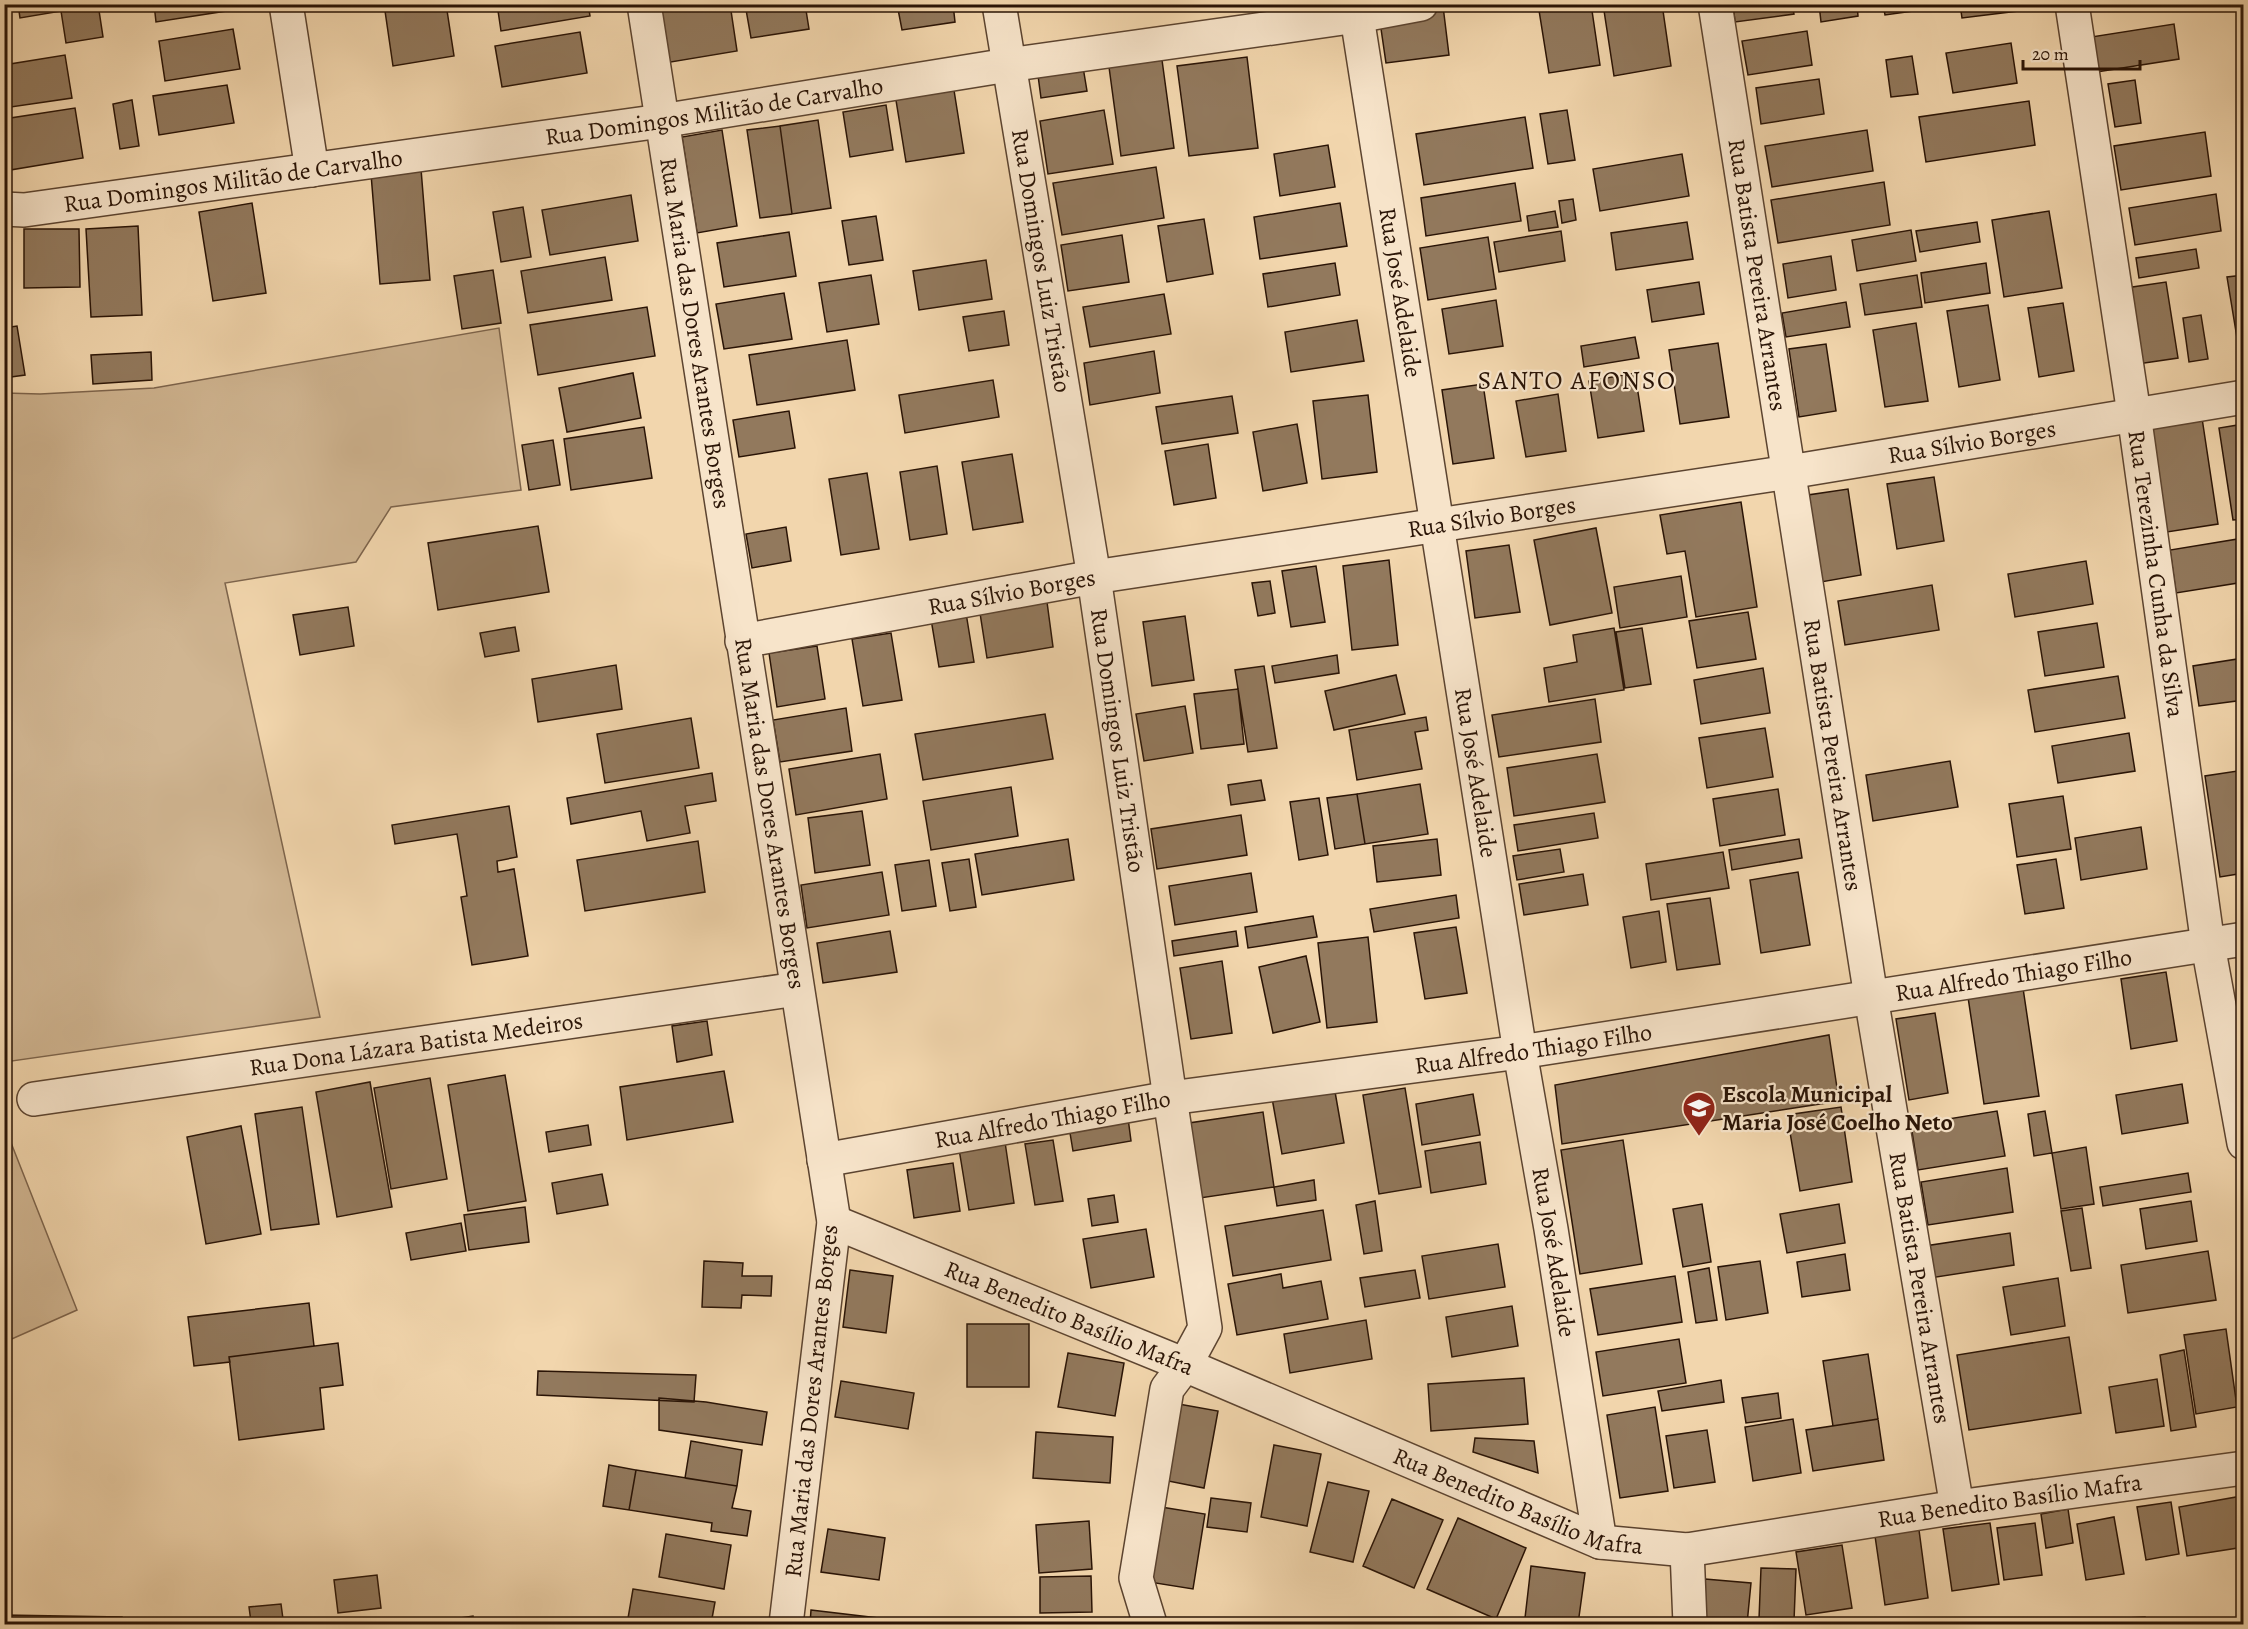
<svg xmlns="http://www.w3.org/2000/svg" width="2248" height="1629" font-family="Alegreya,serif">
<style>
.green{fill:#d0b591;stroke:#7d644c;stroke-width:1.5}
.building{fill:#92795d;stroke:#2a1406;stroke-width:1.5}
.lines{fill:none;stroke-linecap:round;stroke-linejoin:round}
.minor-casing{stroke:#5c4430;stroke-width:36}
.minor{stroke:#f7e4ca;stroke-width:33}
.labels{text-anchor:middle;stroke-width:4.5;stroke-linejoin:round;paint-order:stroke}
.street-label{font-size:24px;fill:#2a1406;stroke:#f7e4ca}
.poi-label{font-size:24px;font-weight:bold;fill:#2a1406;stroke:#f7e4ca;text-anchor:start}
.neighbourhood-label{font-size:26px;letter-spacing:1.5px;fill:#2a1406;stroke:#f7e4ca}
</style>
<rect width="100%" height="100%" fill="#f2d6ad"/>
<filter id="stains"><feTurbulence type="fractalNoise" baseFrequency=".00333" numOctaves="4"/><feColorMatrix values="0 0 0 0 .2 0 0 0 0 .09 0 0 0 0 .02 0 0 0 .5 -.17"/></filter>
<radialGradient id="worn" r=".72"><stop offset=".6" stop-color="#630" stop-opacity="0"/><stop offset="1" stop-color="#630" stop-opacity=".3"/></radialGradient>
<!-- green -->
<path class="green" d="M499,328L521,490L391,507L356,562L225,583L320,1017L5,1062V393L40,394L154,388Z
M4,1125L77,1310L5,1342H4Z"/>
<!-- building -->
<path class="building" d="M18,4H98L103,37L66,43L61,11L20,18Z
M154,4H225L226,11L156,22Z
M384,4H446L454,56L393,66Z
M497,4H588L590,16L501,31Z
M692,4H730L737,51L659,64L650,11Z
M745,4H805L809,29L751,38Z
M897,4H953L955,22L902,30Z
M1538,4H1591L1600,65L1549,73Z
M1603,4H1662L1671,66L1614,76Z
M1733,4H1792L1794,14L1735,22Z
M1819,4H1857L1858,16L1821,22Z
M1883,4H1926L1927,9L1885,15Z
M1960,4H2017L2018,11L1962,18Z
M1443,6L1449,55L1386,63L1379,15Z
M2174,24L2179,59L2097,72L2091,37Z
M233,29L240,69L165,81L159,41Z
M1807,31L1812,65L1748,75L1742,41Z
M580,32L587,73L502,87L495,46Z
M2011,43L2017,83L1953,93L1946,53Z
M65,55L72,98L4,108V65Z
M1912,56L1918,94L1891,97L1886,60Z
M1247,57L1258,148L1189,156L1177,66Z
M1162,60L1174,148L1121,156L1109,67Z
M1082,61L1087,91L1041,98L1037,68Z
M1819,79L1824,114L1761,124L1756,88Z
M2135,80L2141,123L2115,127L2108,84Z
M953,84L964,153L906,162L895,94Z
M227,85L234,123L159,135L153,96Z
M132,100L139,146L120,149L113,104Z
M2029,101L2035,145L1926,162L1919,117Z
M886,105L893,150L850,157L843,112Z
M75,108L83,158L4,171V119Z
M1104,110L1113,164L1048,174L1040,121Z
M1567,110L1575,160L1548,164L1540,114Z
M1525,117L1533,168L1424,185L1416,134Z
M818,120L831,208L792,214L780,126Z
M780,126L792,214L760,218L747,130Z
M722,130L737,226L697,233L682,137Z
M1867,130L1873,171L1772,187L1765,146Z
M2205,132L2211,176L2121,190L2114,146Z
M1328,145L1335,187L1280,196L1274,154Z
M1682,154L1689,196L1600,211L1593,169Z
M1156,167L1164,218L1062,235L1053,183Z
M421,169L430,280L380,284L371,174Z
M1884,182L1890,225L1778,243L1771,200Z
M1515,183L1521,221L1426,236L1421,198Z
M2216,194L2221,231L2135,245L2129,208Z
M631,195L638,241L550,255L542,210Z
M1573,199L1576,220L1562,223L1559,201Z
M252,203L266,293L213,301L199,212Z
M1340,203L1347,246L1260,259L1254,217Z
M523,207L531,257L501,262L493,212Z
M1555,211L1558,227L1529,231L1527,216Z
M2049,211L2062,288L2004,297L1992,220Z
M876,216L883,260L849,265L842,221Z
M1204,219L1213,274L1167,282L1158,226Z
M1687,222L1693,259L1616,270L1611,233Z
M1977,222L1980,242L1920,252L1916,231Z
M138,226L142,315L91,317L86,229Z
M24,229H79L80,287L24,288Z
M1911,230L1916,261L1857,271L1852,240Z
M1561,231L1565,261L1499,272L1494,242Z
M789,232L796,276L724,287L717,243Z
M1122,235L1129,282L1068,291L1061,245Z
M1488,237L1496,289L1428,300L1420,248Z
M2196,249L2199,268L2139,278L2136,258Z
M1831,256L1836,290L1788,298L1783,264Z
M605,257L612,300L528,313L521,271Z
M986,260L992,299L919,310L913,271Z
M1335,263L1340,295L1268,307L1263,274Z
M1986,263L1990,293L1925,303L1921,273Z
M493,270L501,323L462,329L454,276Z
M871,275L879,324L827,332L819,283Z
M1917,275L1922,307L1865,315L1860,284Z
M2244,275V343L2238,344L2227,277Z
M1699,282L1704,314L1652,322L1647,290Z
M2166,282L2178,358L2131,365L2119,289Z
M784,293L792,339L724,349L716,304Z
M1164,294L1171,334L1090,347L1083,307Z
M1496,300L1503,346L1449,354L1442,309Z
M1846,302L1850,327L1786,337L1782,313Z
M2063,303L2074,371L2039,377L2028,308Z
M1988,305L2000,380L1959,387L1947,311Z
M647,307L655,356L538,375L530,325Z
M1004,311L1009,345L969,351L963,317Z
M2201,315L2208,359L2189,362L2183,318Z
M1357,320L1364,361L1291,372L1285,332Z
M1916,323L1928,401L1885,407L1873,330Z
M17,326L25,375L4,378V328Z
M1635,337L1639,358L1584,367L1581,346Z
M847,340L855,390L757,405L749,355Z
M1718,343L1729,417L1680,424L1669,350Z
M1826,344L1836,411L1799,417L1789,349Z
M1154,351L1160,393L1090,405L1084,363Z
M151,352L152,380L93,384L91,355Z
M633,373L641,418L567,432L559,388Z
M1635,373L1644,431L1598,438L1589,381Z
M993,380L999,417L905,433L899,395Z
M1483,384L1494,458L1453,464L1442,390Z
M1558,394L1566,451L1526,457L1516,401Z
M1368,395L1377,472L1322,479L1313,401Z
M1232,396L1238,433L1162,444L1156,407Z
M789,411L795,448L739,457L733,420Z
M2202,418L2218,524L2167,532L2150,427Z
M1297,424L1307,483L1263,491L1253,432Z
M2244,424V519L2233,520L2219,428Z
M644,427L652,478L571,490L564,439Z
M553,440L560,485L529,490L522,445Z
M1208,444L1216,498L1174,505L1165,451Z
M1012,454L1023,522L973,530L962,462Z
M937,466L947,534L910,540L900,472Z
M867,473L879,549L841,555L829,479Z
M1934,477L1944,541L1897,549L1887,484Z
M1848,489L1861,575L1821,582L1808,495Z
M1741,502L1757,607L1696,617L1685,551L1667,554L1660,515Z
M538,526L549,592L438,610L428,543Z
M786,527L791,561L752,568L746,534Z
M1596,528L1612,613L1550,625L1534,540Z
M2244,538V582L2176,593L2170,550Z
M1509,545L1520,612L1475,618L1466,551Z
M1389,560L1398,645L1352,650L1343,566Z
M2086,561L2093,604L2015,617L2008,574Z
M1316,566L1325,622L1291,627L1282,571Z
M1681,576L1687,617L1620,628L1614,587Z
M1270,581L1275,613L1258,616L1252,583Z
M1932,585L1939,630L1845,645L1838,601Z
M1047,602L1053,647L987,658L980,613Z
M348,607L354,646L300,655L293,615Z
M1748,612L1756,659L1697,668L1689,621Z
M966,613L974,662L939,667L931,619Z
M1185,616L1194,680L1152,686L1143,622Z
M2097,623L2104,667L2045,676L2038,632Z
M515,627L519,651L485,657L480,633Z
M1614,628L1624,690L1549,702L1544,668L1577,662L1573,635Z
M1642,628L1651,684L1625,688L1616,632Z
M891,633L902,700L863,706L852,639Z
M817,646L825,699L777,707L769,653Z
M1337,655L1339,673L1275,683L1272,666Z
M2244,658V700L2199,706L2193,666Z
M616,665L622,709L538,722L532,679Z
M1264,666L1277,748L1248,752L1235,670Z
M1763,668L1770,713L1701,724L1694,680Z
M1396,675L1405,714L1334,730L1325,691Z
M2118,676L2125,718L2035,732L2028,690Z
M1238,689L1244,744L1201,749L1194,694Z
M1595,699L1601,742L1499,757L1492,715Z
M1185,706L1193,753L1144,761L1136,714Z
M846,708L852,751L780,762L773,720Z
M1045,714L1053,759L923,780L915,734Z
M1426,717L1428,730L1415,732L1422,769L1357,780L1349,730Z
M691,718L699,768L605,783L597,734Z
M1765,728L1773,777L1707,788L1699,738Z
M2129,733L2135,771L2058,783L2052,746Z
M880,754L887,799L796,815L789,769Z
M1597,754L1605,802L1514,816L1507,768Z
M1950,761L1958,807L1873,821L1866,775Z
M2244,770V873L2220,877L2205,776Z
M712,773L716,801L685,806L690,833L647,841L641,811L571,824L567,798Z
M1261,780L1265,800L1231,805L1228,785Z
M1420,784L1428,834L1365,844L1357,794Z
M1011,787L1018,836L931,850L923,801Z
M1778,789L1785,835L1720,846L1713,799Z
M1357,794L1365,844L1335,849L1327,798Z
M2063,796L2071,849L2017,857L2009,804Z
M1319,798L1328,855L1299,860L1290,802Z
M509,806L517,857L497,861L498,872L514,869L528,956L472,965L461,897L467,896L457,834L395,844L392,825Z
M862,811L870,865L815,873L808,818Z
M1594,813L1598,838L1518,851L1514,825Z
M1241,815L1247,855L1157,869L1151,829Z
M2141,827L2147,869L2081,880L2075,838Z
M1068,839L1074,880L982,895L975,854Z
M1437,839L1441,875L1377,882L1373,846Z
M1799,839L1802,858L1732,870L1729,850Z
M698,841L705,892L585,911L577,860Z
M1560,849L1564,872L1517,880L1513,856Z
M1723,852L1729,888L1651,900L1646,864Z
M969,859L976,907L950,911L942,863Z
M2056,859L2064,908L2025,914L2017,865Z
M929,860L936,906L902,911L895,865Z
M882,872L889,915L807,928L801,885Z
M1798,872L1810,945L1761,953L1750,880Z
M1251,873L1257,912L1175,925L1169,886Z
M1583,874L1588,905L1524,915L1519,884Z
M1456,895L1459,918L1374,932L1370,909Z
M1710,898L1720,964L1677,970L1667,904Z
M1659,911L1666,962L1631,968L1623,917Z
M1313,916L1317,937L1248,948L1245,927Z
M1456,927L1467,993L1425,999L1414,933Z
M890,931L897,972L823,983L817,943Z
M1236,931L1238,946L1174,956L1172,941Z
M1368,937L1377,1022L1327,1028L1318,943Z
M1306,956L1320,1022L1273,1033L1259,967Z
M2244,960V1002L2237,961Z
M1222,961L1232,1033L1191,1039L1180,968Z
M2166,972L2177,1041L2131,1049L2121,979Z
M2023,988L2039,1096L1984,1104L1968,997Z
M1935,1013L1948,1093L1909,1100L1896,1019Z
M707,1021L712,1055L677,1062L672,1026Z
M1829,1035L1839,1101L1562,1144L1555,1085Z
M724,1071L733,1122L627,1140L620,1087Z
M505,1075L526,1201L468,1211L448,1085Z
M430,1078L447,1179L391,1189L374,1088Z
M370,1082L392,1207L337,1217L316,1092Z
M2182,1084L2188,1123L2122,1134L2116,1095Z
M1334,1086L1344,1143L1282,1154L1272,1098Z
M1405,1088L1421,1187L1379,1194L1363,1095Z
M1473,1094L1480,1135L1422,1145L1416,1104Z
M302,1107L319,1224L271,1230L255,1114Z
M1841,1107L1852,1182L1800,1191L1787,1115Z
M1997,1111L2005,1156L1918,1170L1911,1125Z
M2045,1111L2052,1153L2034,1156L2028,1114Z
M1263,1112L1274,1187L1200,1198L1189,1123Z
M1128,1118L1131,1141L1073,1151L1069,1127Z
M588,1125L591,1145L549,1152L546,1132Z
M241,1126L261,1234L206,1244L187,1137Z
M1053,1140L1063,1201L1035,1205L1025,1144Z
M1623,1140L1642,1264L1580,1274L1561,1150Z
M1005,1142L1014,1203L969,1210L959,1149Z
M1480,1142L1486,1184L1431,1193L1425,1151Z
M2086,1147L2094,1204L2061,1209L2052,1153Z
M953,1163L960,1211L914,1218L907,1170Z
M2007,1168L2013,1212L1928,1225L1921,1182Z
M2188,1173L2191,1192L2103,1206L2100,1187Z
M602,1174L608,1205L557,1214L552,1183Z
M1314,1180L1316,1200L1277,1206L1274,1187Z
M1114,1195L1118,1222L1092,1226L1088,1199Z
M1375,1201L1382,1251L1364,1254L1356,1205Z
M2191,1201L2197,1241L2146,1249L2140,1209Z
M1702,1204L1711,1262L1683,1267L1673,1209Z
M1839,1204L1845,1243L1787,1253L1780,1214Z
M525,1207L529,1242L469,1250L464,1215Z
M2082,1208L2091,1268L2071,1271L2061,1211Z
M1323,1210L1331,1260L1233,1276L1225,1226Z
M461,1223L466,1251L411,1260L406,1233Z
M1146,1229L1154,1277L1091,1288L1083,1239Z
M2010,1233L2014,1265L1930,1278L1925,1246Z
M1498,1244L1505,1287L1429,1299L1422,1256Z
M2208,1251L2216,1300L2128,1313L2121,1265Z
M1845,1254L1850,1290L1802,1297L1797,1262Z
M704,1261L743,1263L742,1276H772L771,1296L742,1295L741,1308L702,1307Z
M1760,1261L1768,1313L1726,1320L1718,1267Z
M1709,1268L1717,1320L1696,1323L1688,1272Z
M850,1270L893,1276L886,1333L843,1327Z
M1415,1270L1420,1298L1365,1307L1360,1278Z
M1281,1274L1283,1288L1321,1281L1328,1319L1237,1335L1228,1284Z
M1675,1276L1682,1322L1598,1335L1590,1289Z
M2058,1278L2065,1326L2011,1335L2003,1287Z
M309,1303L314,1346L229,1357L230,1362L194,1366L188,1317Z
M1512,1306L1518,1346L1452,1357L1446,1317Z
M1366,1320L1372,1359L1290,1373L1284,1334Z
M967,1324H1029V1387H967Z
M2226,1329L2237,1407L2196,1414L2184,1335Z
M2069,1337L2081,1413L1969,1430L1957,1355Z
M1679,1339L1686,1383L1603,1396L1596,1352Z
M338,1343L343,1385L320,1388L324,1429L239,1440L229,1357Z
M2184,1350L2196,1427L2171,1431L2160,1355Z
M1068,1353L1124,1363L1115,1416L1058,1407Z
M1868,1354L1878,1419L1833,1426L1823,1361Z
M538,1371L696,1375L694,1402L537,1395Z
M1524,1378L1528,1424L1431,1431L1428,1384Z
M2157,1379L2164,1426L2116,1433L2109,1387Z
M1721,1380L1724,1402L1662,1411L1658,1391Z
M841,1381L914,1393L908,1429L835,1417Z
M1778,1393L1781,1418L1746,1423L1742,1398Z
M659,1398L706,1402L767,1412L762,1445L659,1430Z
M1173,1403L1218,1411L1204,1488L1158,1479Z
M1655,1407L1668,1491L1620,1498L1607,1415Z
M1793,1419L1801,1473L1753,1481L1745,1427Z
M1878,1419L1884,1460L1813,1471L1806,1430Z
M1707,1430L1715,1482L1674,1488L1666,1436Z
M1036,1432L1113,1437L1110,1483L1033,1478Z
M1475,1438L1534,1441L1538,1473L1473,1452Z
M691,1441L742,1450L737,1486L685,1478Z
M1274,1445L1321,1454L1307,1526L1261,1517Z
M609,1465L636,1470L629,1510L603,1506Z
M636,1470L737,1486L732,1508L751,1511L747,1536L711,1531L712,1523L629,1510Z
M1328,1482L1369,1491L1353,1562L1310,1552Z
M2242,1496L2244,1547L2187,1556L2179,1507Z
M1211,1498L1251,1503L1247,1532L1207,1527Z
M1392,1499L1443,1520L1414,1588L1363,1566Z
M2171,1502L2179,1554L2146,1560L2137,1507Z
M1161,1507L1205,1514L1193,1589L1149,1582Z
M2068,1509L2073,1543L2046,1548L2041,1514Z
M2114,1517L2124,1574L2086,1580L2077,1524Z
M1458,1518L1526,1548L1496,1619L1427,1589Z
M1089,1521L1092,1569L1039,1573L1036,1525Z
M1990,1523L1999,1584L1952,1591L1943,1529Z
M2035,1523L2042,1575L2004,1580L1997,1528Z
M828,1529L885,1538L879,1580L821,1572Z
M1919,1530L1928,1598L1885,1605L1875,1536Z
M666,1534L731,1545L724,1589L659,1577Z
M1842,1545L1852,1608L1806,1615L1796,1552Z
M1531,1566L1585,1573L1578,1624L1525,1618Z
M1761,1568L1796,1569L1794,1621L1759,1619Z
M377,1575L381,1608L338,1613L334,1580Z
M1091,1576L1092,1612L1040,1613V1577Z
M1705,1579L1751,1583L1747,1624H1701Z
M633,1589L715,1602L711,1624H627Z
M281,1604L283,1619L251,1622L249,1607Z
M811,1610L878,1618L877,1624H810Z
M4,1615L122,1617V1624H4Z
M473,1616L474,1624H420Z
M2145,1617L2146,1624H2108V1619Z
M2244,1620V1624H2217V1621Z
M1399,1621V1624H1359V1622Z"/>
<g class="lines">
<!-- minor casing -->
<g class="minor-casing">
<g id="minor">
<path d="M286,4L312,170"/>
<path id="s1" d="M644,4L834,1222L786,1624"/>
<path id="s2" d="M999,4L1094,577L1170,1098L1205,1328L1185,1365L1167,1389L1136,1578L1150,1624"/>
<path id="s3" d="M1355,4L1520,1052L1551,1229L1600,1542"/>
<path id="s4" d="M1715,4L1871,997L1957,1507"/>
<path id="s5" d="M2072,4L2134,414L2208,945L2244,1143"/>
<path id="s6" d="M4,209L24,210L661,121L1008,65L1357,16L1421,4"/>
<path id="s7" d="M742,641L1094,577L1789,472L2244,397"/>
<path id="s8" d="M34,1099L797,989"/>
<path id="s9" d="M824,1160L1170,1098L1520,1052L2244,939"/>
<path id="s10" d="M834,1222L1185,1365L1600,1542L1687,1550L1957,1507L2244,1468"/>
<path d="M1687,1550L1690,1624"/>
</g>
</g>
<!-- minor -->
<use href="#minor" class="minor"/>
</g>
<!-- icons -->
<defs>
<g id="school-pin" transform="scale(1.725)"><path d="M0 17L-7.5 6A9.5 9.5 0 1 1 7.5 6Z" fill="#8f2418" stroke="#f7e4ca"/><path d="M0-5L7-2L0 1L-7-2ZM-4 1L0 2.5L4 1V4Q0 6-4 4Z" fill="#fff"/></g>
</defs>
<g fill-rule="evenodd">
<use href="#school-pin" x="1699" y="1108"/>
</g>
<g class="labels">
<!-- street labels -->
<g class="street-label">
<text dy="8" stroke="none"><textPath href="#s6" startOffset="717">Rua Domingos Militão de Carvalho</textPath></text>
<text dy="8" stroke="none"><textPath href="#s6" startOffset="231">Rua Domingos Militão de Carvalho</textPath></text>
<text dy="8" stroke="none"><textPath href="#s2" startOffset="260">Rua Domingos Luiz Tristão</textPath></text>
<text dy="8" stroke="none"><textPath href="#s4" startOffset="274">Rua Batista Pereira Arrantes</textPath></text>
<text dy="8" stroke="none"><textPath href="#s3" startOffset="292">Rua José Adelaide</textPath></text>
<text dy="8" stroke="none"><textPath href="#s1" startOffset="333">Rua Maria das Dores Arantes Borges</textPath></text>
<text dy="8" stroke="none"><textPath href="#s7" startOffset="1246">Rua Sílvio Borges</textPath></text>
<text dy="8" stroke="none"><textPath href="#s7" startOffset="760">Rua Sílvio Borges</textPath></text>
<text dy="8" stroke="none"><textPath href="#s5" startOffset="576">Rua Terezinha Cunha da Silva</textPath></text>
<text dy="8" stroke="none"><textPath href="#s7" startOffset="274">Rua Sílvio Borges</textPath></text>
<text dy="8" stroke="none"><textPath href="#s2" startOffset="746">Rua Domingos Luiz Tristão</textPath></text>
<text dy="8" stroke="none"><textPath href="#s4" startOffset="760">Rua Batista Pereira Arrantes</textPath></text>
<text dy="8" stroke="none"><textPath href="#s3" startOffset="778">Rua José Adelaide</textPath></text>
<text dy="8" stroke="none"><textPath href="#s1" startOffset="819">Rua Maria das Dores Arantes Borges</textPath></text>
<text dy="8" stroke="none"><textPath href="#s9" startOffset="1204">Rua Alfredo Thiago Filho</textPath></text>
<text dy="8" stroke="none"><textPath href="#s8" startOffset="386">Rua Dona Lázara Batista Medeiros</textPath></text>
<text dy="8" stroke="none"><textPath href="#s9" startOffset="718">Rua Alfredo Thiago Filho</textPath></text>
<text dy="8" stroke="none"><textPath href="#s9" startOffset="232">Rua Alfredo Thiago Filho</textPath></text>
<text dy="8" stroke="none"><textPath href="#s3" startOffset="1264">Rua José Adelaide</textPath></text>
<text dy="8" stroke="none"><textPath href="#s4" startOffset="1300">Rua Batista Pereira Arrantes</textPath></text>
<text dy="8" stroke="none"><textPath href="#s10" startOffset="254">Rua Benedito Basílio Mafra</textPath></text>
<text transform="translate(811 1401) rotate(-84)" y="8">Rua Maria das Dores Arantes Borges</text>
<text dy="8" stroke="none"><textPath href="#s10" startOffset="740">Rua Benedito Basílio Mafra</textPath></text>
<text dy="8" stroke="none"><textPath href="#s10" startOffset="1244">Rua Benedito Basílio Mafra</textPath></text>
</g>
<!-- poi labels -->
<g class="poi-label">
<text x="1722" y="1102">Escola Municipal<tspan x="1722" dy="28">Maria José Coelho Neto</tspan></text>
</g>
<!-- neighbourhood labels -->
<g class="neighbourhood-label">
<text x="1577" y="389">SANTO AFONSO</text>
</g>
</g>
<!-- margin -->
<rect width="2248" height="1629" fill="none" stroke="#f2d6ad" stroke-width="24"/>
<rect x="6" y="6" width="2236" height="1617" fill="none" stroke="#2a1406" stroke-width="3"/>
<rect x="12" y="12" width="2224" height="1605" fill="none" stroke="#2a1406" stroke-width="1.5"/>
<!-- scale -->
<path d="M2023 60v9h117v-9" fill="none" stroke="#2a1406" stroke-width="3"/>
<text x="2032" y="60" font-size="18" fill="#2a1406" stroke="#f7e4ca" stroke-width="4.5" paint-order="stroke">20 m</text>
<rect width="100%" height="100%" filter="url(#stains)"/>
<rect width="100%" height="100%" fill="url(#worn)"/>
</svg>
